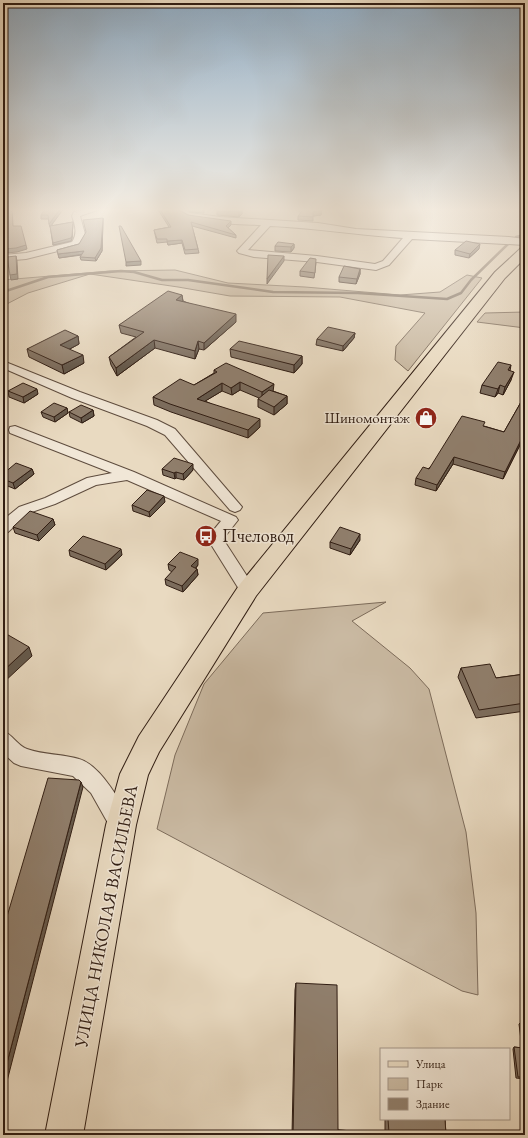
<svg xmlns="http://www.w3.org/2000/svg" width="528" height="1138" font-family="'EB Garamond',serif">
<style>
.green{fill:#cabaa3;stroke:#7d6c5b}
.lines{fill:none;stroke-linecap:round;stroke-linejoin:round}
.stream{stroke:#796858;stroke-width:2.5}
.minor-casing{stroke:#5e4c3e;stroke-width:2}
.primary-casing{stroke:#301d13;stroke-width:2}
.minor{fill:#f1e7d7;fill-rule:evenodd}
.primary{fill:#e9dac1;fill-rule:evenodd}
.wall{fill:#7c6d5e;stroke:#301d13}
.shaded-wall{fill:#65594c;stroke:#301d13}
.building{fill:#907f6d;stroke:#301d13}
.labels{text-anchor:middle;stroke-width:3;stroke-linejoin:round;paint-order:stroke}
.far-poi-label{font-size:15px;fill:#301d13;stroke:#f1e7d7;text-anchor:end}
.poi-label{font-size:18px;fill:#301d13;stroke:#f1e7d7;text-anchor:start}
.street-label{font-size:18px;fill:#301d13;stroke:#f1e7d7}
</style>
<rect width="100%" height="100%" fill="#e9dac1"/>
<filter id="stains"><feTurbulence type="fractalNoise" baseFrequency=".005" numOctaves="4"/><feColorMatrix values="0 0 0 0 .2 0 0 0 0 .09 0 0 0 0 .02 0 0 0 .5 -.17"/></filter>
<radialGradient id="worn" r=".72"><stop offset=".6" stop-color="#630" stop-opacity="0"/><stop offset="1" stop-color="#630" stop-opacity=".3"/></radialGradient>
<!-- green -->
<path class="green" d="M175,270L228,283L305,287L400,295L440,292L467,275L482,278L408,371L395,360L396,346L425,313L340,297L230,296L178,287L90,274L28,293L3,306V280L110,271Z
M525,312V328L477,322L485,313Z
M386,602L352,621L410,668L429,689L466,832L476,913L478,995L462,991L157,829L175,755L204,684L263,613Z"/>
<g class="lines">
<!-- stream -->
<path class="stream" d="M516,237L525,235
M3,292L48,277L121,271L134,272L162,280H188L273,292L358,293L447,299L461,293L471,280L508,244"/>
<!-- minor casing -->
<g class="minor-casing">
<path id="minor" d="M89,208H103L80,216L85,234L78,246L26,259L3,261V255L26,253L72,242C78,233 75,225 72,216L74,212Z
M171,208H182L190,213L220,217L318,223L356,229L509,237L525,239V245L412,239L389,265L376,270L317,262L254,257L239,253L237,251L261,225C238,224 187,224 171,208ZM270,226C315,228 359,235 403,238L383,261L375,264L317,256L248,250Z
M3,361L80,392L157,420L175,429L242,507L240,510L235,512L230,510L165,435L147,426L72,398L3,368Z
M15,426L134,472L236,517L238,520L223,539L256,590L254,594L248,596L242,594L207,538L221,521L127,480L96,485L55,504L29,513L8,532L3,533V520L19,507L45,498L87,478L112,473L10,433L9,430L10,427Z
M3,731C13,735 18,746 27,749C44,755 63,754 79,759C101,765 123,805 132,825L129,832L121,835L113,832L91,793L73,776L21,766L14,763L3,753Z"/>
</g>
<!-- primary casing -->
<g class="primary-casing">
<path id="primary" d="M525,247V258L505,278L256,596L159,752L148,775L136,825L83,1135H45L106,825L120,774L139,736L240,584L495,272L521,248Z"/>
</g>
<!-- minor -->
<use href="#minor" class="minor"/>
<!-- primary -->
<use href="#primary" class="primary"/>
</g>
<!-- wall -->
<path class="wall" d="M64,208L51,226L73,222L72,238L71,241L53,245L49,219H41V215Z
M157,208H175L188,215L231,225L228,228L236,235V238L192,226L198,249L199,253L185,254L182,243L168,245L167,242L157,243L154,230L169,227Z
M185,208H202L204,210V213L191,212Z
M295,208H322L321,215L313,216V221L298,220V216L301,213Z
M242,210V214L239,217L217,215V211Z
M103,218V221L102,251L96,261L81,260L80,257L82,255L59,258L57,250L79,244Z
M294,244V248L291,252L275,251V246Z
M479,249L469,258L455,255V250Z
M316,263L314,278L300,276V271Z
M360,269V274L356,284L339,282V277Z
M182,295L183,301L236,322L204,350L199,349L195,359L155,348L117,376L111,365L109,357L136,337L121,333L119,325Z
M355,333L354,338L343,351L316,345L317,339Z
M78,336L79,344L70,349L84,363L64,374L29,357L27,349Z
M230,349L302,356V364L294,373L231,357Z
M511,365L510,371L511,380L503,395L498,393L495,397L480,393L482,385Z
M214,370L287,396V404L274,415L258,407V399L259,398L240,390L232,395L222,391L205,401L260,427L248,438L171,412L154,405L153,397L194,385L214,373Z
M8,391L38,394L24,403L9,397Z
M525,395V446L520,445L503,479L453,464L436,491L415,485L416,478L484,426L504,432Z
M67,408L68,413L55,422L43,417L41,412Z
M93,410L94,416L82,423L70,417L69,412Z
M32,469L34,474L15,489L3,484V474Z
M162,469L193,470L184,480L176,478L175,479L163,475Z
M165,502L150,517L133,511L132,505Z
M53,519L55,525L39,541L15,533L13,527Z
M360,540L350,555L330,548V542Z
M69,550L122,555L106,570L70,556Z
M168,564L198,565L196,568L197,569L198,575L183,592L166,585L165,579L172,572L169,570Z
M461,668L496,678L525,674V711L476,718L458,677Z
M296,983L338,1130L385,1133V1119H445L446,1135H292L295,990Z
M521,1022H525V1079L516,1078L513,1049L514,1047L522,1048L519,1024Z"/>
<!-- shaded-wall -->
<path class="shaded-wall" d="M61,208H64L50,227L49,224Z
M322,208L321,215L313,216V212Z
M351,208H358L350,210Z
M242,210V214L239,217V212Z
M103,218V221L102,251L96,261L95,258Z
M231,221V225L226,230V226Z
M73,222L72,238L71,241L53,245V243Z
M182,240V243L168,245L167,241Z
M294,244V248L291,252V247Z
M480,244L479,249L469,258L470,254Z
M26,245L27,249L17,252L6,253L5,249Z
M84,251V254L59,258L58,254Z
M16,256L17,261L18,279L11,280L10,275Z
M284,256V261L267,284V279Z
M141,261V265L126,266V262Z
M360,269V274L356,284L357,279Z
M182,295L183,302L176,300Z
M236,314V322L204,350V343Z
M355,333L354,338L343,351V346Z
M78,336L79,344L62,353L60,345Z
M154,340L155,348L117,376L116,368Z
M198,341L199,349L195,359V351Z
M83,355L84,363L64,374L62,365Z
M302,356V364L294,373V365Z
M514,372L511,380L503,395L505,387Z
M240,382V390L232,395L231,388Z
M222,383V391L197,406V399Z
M274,384L273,392L262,399V392Z
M500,385L498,393L495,397L498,389Z
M37,389L38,394L24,403L23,397Z
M287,396V404L274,415V407Z
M67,408L68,413L55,422L54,417Z
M93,410L94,416L82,423L81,418Z
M260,419V427L248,438V430Z
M522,438L520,445L503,479L505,472Z
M454,457L453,464L436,491L437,485Z
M193,464V470L184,480L183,474Z
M32,469L34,474L15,489L13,483Z
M176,472V478L175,479L174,473Z
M164,496L165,502L150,517L149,512Z
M53,519L55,525L39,541L37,535Z
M360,534V540L350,555L351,549Z
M121,549L122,555L106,570L105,564Z
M198,559V565L192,572L191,566Z
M197,569L198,575L183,592L182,586Z
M29,647L32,656L3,683V671Z
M81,782L83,787L6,1085L3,1083V1078Z"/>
<!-- building -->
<path class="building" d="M3,208H12L13,226H21L26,245L16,248L5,249L3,237Z
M46,208H61L49,224L48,215H41Z
M159,208H175L188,215L231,221L226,226L236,235L191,222L198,249L185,250L182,240L167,241V239H157L154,230L171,227Z
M193,208H202L204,210Z
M219,208H232L242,210L239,212L217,211Z
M300,208H322V210L313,212V217L298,216L303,210Z
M103,218L101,248L95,258L80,257L84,251L58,254L57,250L79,244L86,232L83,220Z
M73,222L72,236L71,238L53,243L50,226Z
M119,226H121L141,261L126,262Z
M466,241L480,244L470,254L455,250Z
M278,242L294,244L291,247L275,246Z
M268,255L284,256L267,279Z
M16,256L17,274L10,275L7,257Z
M310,258L316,259L315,273L300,271Z
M344,266L360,269L357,279L339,277Z
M168,291L182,295L176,300L236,314L204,343L198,341L195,351L154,340L116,368L109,357L144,332L119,325Z
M328,327L355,333L343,346L317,339Z
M65,330L78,336L60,345L83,355L62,365L27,349Z
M239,341L302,356L294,365L230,349Z
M498,362L511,365L508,370L514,372L505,387L500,385L498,389L482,385Z
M226,363L274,384L262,392L240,382L231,388L222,383L197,399L260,419L248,430L170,404L153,397L180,379L194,385L217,372L214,370Z
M23,383L37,389L23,397L8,391Z
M269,390L287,396L274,407L258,399Z
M525,395V439L522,438L505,472L454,457L437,485L416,478L423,467L429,469L462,416L485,422L483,426L504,432Z
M54,403L67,408L54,417L41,412Z
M81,405L93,410L81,418L69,412Z
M174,458L193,464L183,474L176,472L174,473L162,469Z
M16,463L32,469L13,483L3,479V474Z
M147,490L164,496L149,512L132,505Z
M30,511L53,519L37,535L13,527Z
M340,527L360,534L351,549L330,542Z
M83,536L121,549L105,564L69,550Z
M180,552L198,559L191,566L197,569L182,586L165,579L176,567L168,564Z
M3,632L29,647L3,671Z
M490,664L496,678L525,674V703L479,710L461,668Z
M48,778L79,780L81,782L3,1078V930Z
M296,983L337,985L338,1130L389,1133L388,1119H445L446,1135H293Z
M521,1022H525V1077H518L514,1047L524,1048Z"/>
<!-- sky -->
<linearGradient id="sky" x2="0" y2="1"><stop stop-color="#8faac1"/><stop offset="0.57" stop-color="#f5eee3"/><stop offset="1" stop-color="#f5eee3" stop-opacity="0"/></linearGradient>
<rect width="528" height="368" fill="url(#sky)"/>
<!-- icons -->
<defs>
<g id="shop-disc" transform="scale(1.15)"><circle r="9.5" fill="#8f2418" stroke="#f1e7d7"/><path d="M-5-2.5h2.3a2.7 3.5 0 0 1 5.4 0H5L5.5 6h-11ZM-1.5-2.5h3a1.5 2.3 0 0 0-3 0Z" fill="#fff"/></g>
<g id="bus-disc" transform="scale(1.15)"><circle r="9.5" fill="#8f2418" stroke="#f1e7d7"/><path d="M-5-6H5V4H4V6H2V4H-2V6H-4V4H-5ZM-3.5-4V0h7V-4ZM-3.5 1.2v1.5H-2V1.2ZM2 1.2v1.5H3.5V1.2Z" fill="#fff"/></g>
</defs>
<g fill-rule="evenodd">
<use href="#shop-disc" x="426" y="418"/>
<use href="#bus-disc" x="206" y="536"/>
</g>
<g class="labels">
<!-- far-poi labels -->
<g class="far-poi-label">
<text x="410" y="423">Шиномонтаж</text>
</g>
<!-- poi labels -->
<g class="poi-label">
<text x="222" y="542">Пчеловод</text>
</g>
<!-- street labels -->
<g class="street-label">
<text transform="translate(106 916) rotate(-79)" y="6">УЛИЦА НИКОЛАЯ ВАСИЛЬЕВА</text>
</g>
</g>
<!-- margin -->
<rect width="528" height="1138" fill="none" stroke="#e9dac1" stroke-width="16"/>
<rect x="4" y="4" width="520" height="1130" fill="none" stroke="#301d13" stroke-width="2"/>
<rect x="8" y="8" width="512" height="1122" fill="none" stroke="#301d13"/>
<!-- legend -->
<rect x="380" y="1048" width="130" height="72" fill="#f1e7d7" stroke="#a49689"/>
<rect x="388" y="1061" width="20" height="6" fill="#e9dac1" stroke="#a49689"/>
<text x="416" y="1068" font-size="12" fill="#301d13">Улица</text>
<rect x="388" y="1078" width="20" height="12" fill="#cabaa3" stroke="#a49689"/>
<text x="416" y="1088" font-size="12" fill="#301d13">Парк</text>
<rect x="388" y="1098" width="20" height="12" fill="#907f6d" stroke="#a49689"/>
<text x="416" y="1108" font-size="12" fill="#301d13">Здание</text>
<rect width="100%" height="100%" filter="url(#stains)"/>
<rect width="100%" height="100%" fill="url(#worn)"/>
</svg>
